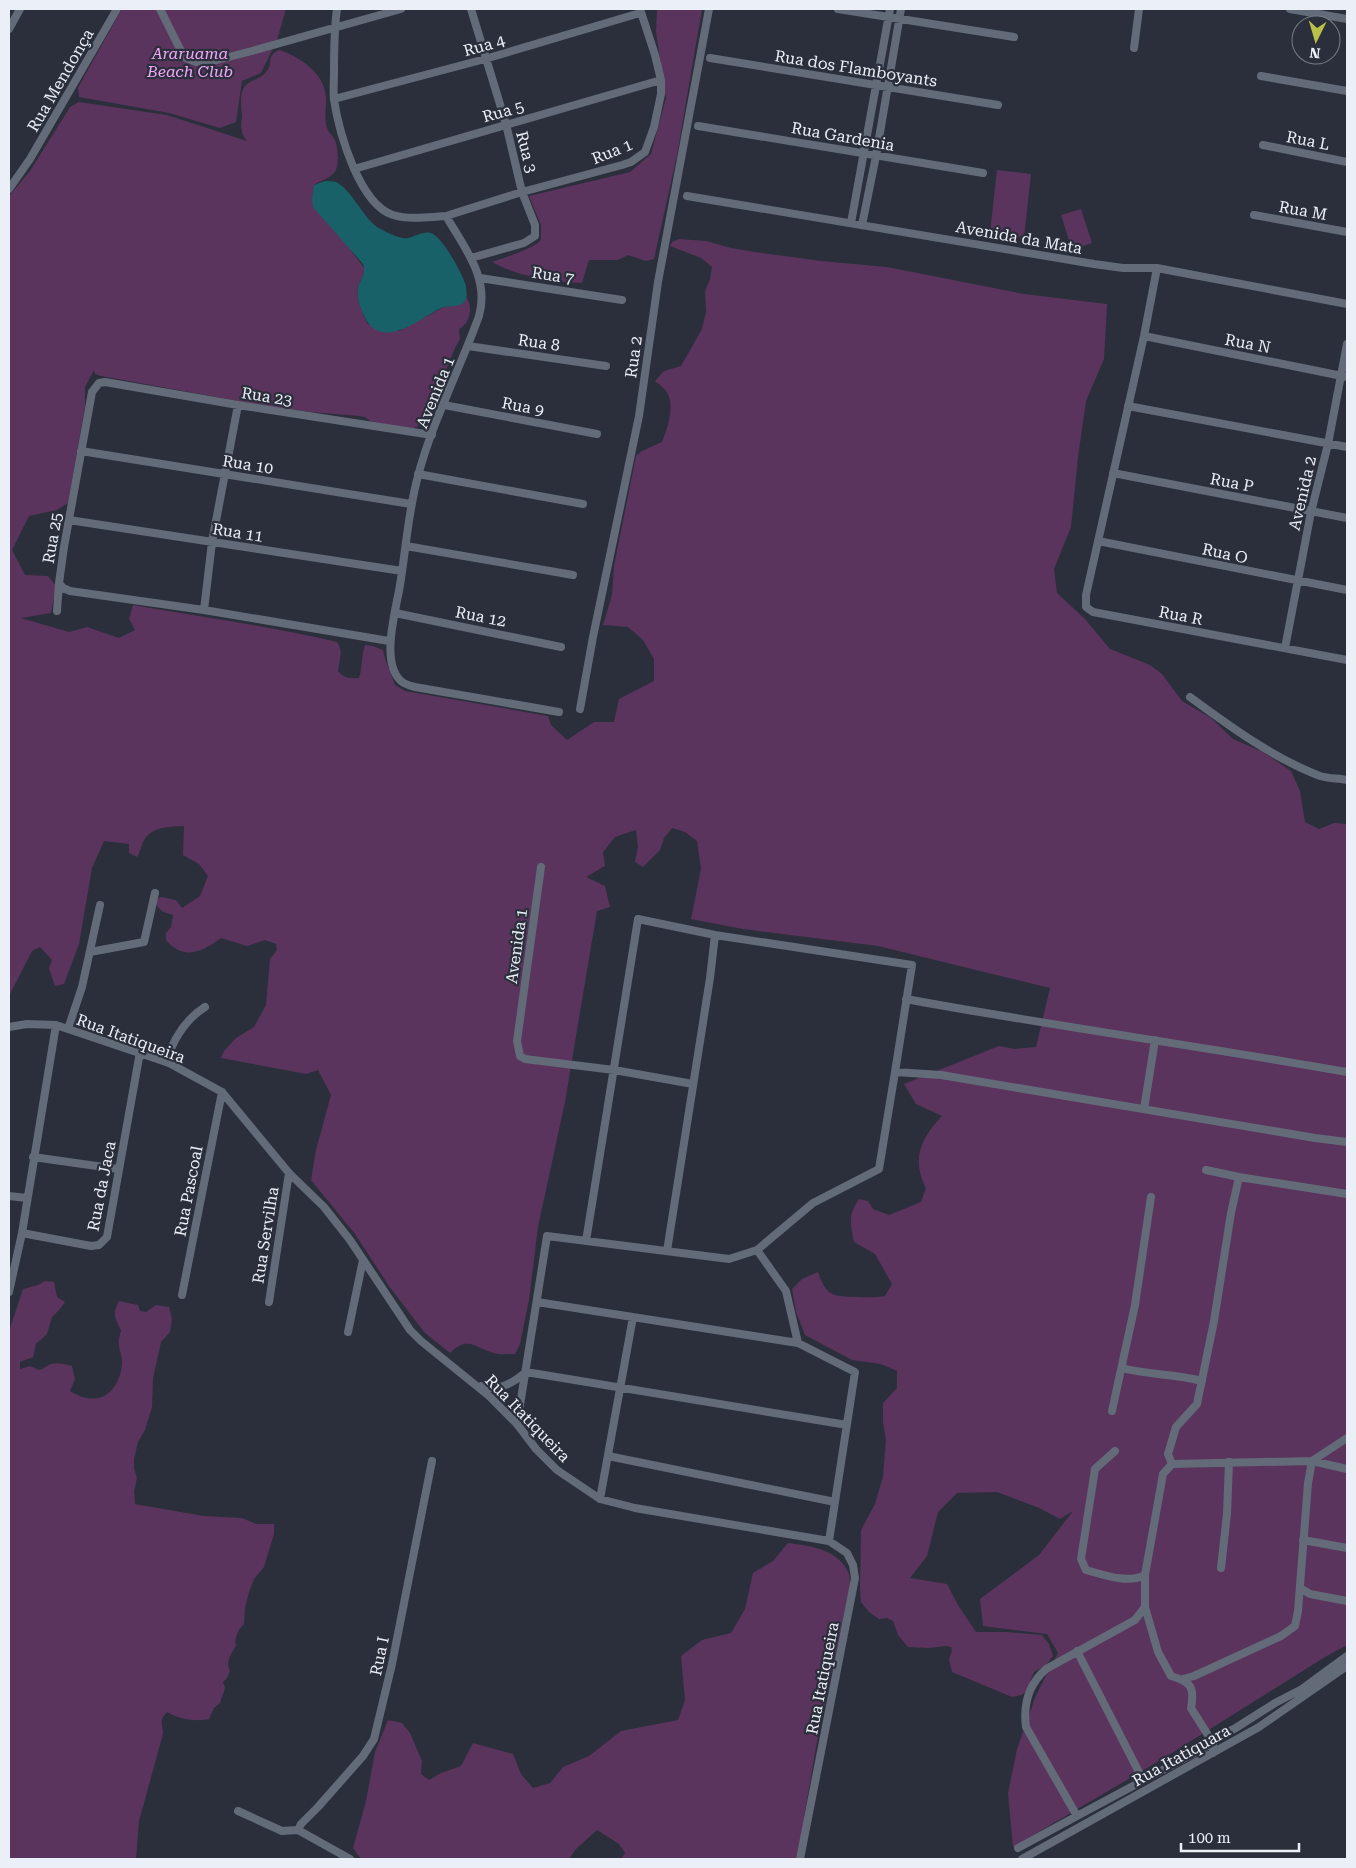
<svg xmlns="http://www.w3.org/2000/svg" width="1356" height="1868" font-family="'Roboto Serif',serif">
<style>
.green{fill:#5a345c}
.water{fill:#196168}
.lines{fill:none;stroke-linecap:round;stroke-linejoin:round}
.street{stroke:#636a78;stroke-width:8}
.labels{text-anchor:middle;stroke-width:4.5;stroke-linejoin:round;paint-order:stroke}
.street-label{font-size:16px;fill:#ebeff7;stroke:#2a2f3b}
.park-label{font-size:16px;font-style:italic;fill:#f6a5fa;stroke:#2a2f3b}
</style>
<rect width="100%" height="100%" fill="#2a2f3b"/>
<!-- green -->
<path class="green" d="M122,9H286L277,40L261,73L242,81L236,122L220,128L169,113L79,97L78,88L85,75Z
M657,9H702L677,155L654,259L646,261L628,255L618,260H589L582,283C551,282 519,277 492,262C506,257 531,250 541,240V225L529,196L630,172L651,154L666,98L656,32Z
M279,50C299,56 324,73 326,96C327,107 323,119 328,130C330,134 333,136 335,140C338,147 339,163 336,170C332,178 321,180 314,185L352,252L365,269C364,276 360,281 358,288C356,300 363,314 368,324L399,331L442,308L451,305H460L467,298C473,308 470,324 459,329L460,339L456,346L426,417L417,427L410,429L392,427L370,421L365,417L359,416L310,412L255,404L101,376L95,374L94,370L85,387V406L68,503L57,510L29,516L12,550L25,575L48,576L56,586L51,613L21,618L69,632L87,627L119,638L135,630L129,619L133,605C201,617 270,626 337,642C344,651 339,661 338,671C344,678 351,679 359,678C363,666 361,656 365,645L373,646L383,650C385,662 391,672 395,685L405,691L548,716L551,725L567,740L594,722H614L619,699L654,681V659L643,640L628,627L603,625L612,595L614,566L636,456L642,451L662,442C668,427 675,406 667,392C664,388 659,384 655,381L664,371L681,366L702,329L706,312L705,291L710,279L712,267L701,258L670,246L672,242L679,239L706,241L731,248L755,252L821,261L887,267L1024,294L1107,304L1104,359L1086,401L1078,457L1071,527L1054,569L1057,593L1085,619L1110,649L1150,665L1162,674L1182,701L1211,718L1233,739L1263,752L1291,771L1300,791L1305,822L1319,829L1334,823L1347,824V1645L1325,1657L1159,1761L1013,1847L1008,1793L1017,1749L1036,1695L1058,1653L1047,1634L983,1626L980,1599L1039,1555L1073,1511L1060,1519L1039,1508L997,1492L957,1493L938,1512L927,1556L910,1578L947,1584L958,1605L976,1632H1006L1042,1635L1049,1644L1053,1656L1046,1665L1034,1672L1026,1692L1021,1695L1012,1697L952,1672L949,1659L952,1651L951,1647L947,1646L928,1648L908,1647L898,1635L893,1621L887,1618L879,1619L869,1612L861,1602L860,1589L861,1530L875,1504L883,1476L886,1440L883,1422V1403L897,1388V1371L881,1364L852,1360L805,1335L796,1312L792,1289L802,1279L818,1272C827,1297 832,1296 857,1297C866,1297 875,1298 885,1296L892,1284L875,1254L854,1242C850,1223 848,1215 859,1199L868,1201L873,1209L889,1215L921,1202L926,1188C911,1159 921,1138 942,1116L916,1104L904,1084L999,1046L1014,1049L1036,1047L1050,988L878,946L743,929L691,919L701,869L697,841L685,832L672,828L664,838L660,850L643,867L635,862L638,847L636,830L615,837L603,852L605,866L586,877L605,886L610,907L597,911L565,1102L538,1227L529,1300L520,1344L515,1354C508,1354 500,1355 494,1353C475,1348 468,1335 450,1353L424,1332L389,1286L355,1234L311,1180L316,1150L331,1095L318,1070L306,1074L221,1058L224,1051L236,1038L254,1027L266,1005L270,959L277,950L276,944L265,940L247,946L221,938C202,952 183,961 166,940V933L171,927L173,915L163,912L157,906L156,900L161,897L176,900L182,908L200,896L208,876L199,864L183,855L184,826C168,827 151,826 143,842C141,847 140,852 137,857L129,853V844L104,841L92,868L79,944L64,984L55,986L49,968L52,960L40,947L32,951L9,996V196L30,171L70,107L79,102L167,115L247,141C245,138 242,135 242,131C240,125 242,120 242,115C241,106 239,92 246,85C252,79 261,79 266,72C274,63 265,57 279,50Z
M997,170L1031,174L1024,237L990,233Z
M1081,209L1092,243L1072,250L1061,215Z
M45,1281L54,1282L57,1297L65,1302L59,1310L52,1317L47,1334L36,1344L33,1357L20,1362V1369L30,1366L39,1370C44,1369 46,1366 51,1364C57,1362 66,1364 72,1366L75,1379L70,1391C97,1408 118,1395 122,1365C123,1359 120,1352 119,1346C118,1341 120,1335 121,1330C115,1319 112,1313 119,1301L138,1305L140,1311L146,1312L156,1305L169,1307L172,1319L170,1332L161,1342L153,1378L152,1407L145,1430L138,1442L134,1459V1468L137,1478L134,1491L135,1504L204,1516L242,1518L256,1524H274V1534L264,1567L254,1579L249,1592L245,1608L244,1624C238,1629 234,1639 236,1646C231,1654 225,1662 230,1671L227,1678L223,1682L225,1688L220,1703L214,1708L209,1719C196,1722 178,1719 167,1712C158,1722 163,1723 163,1734L139,1821L136,1859H9V1331L23,1289L38,1285Z
M788,1543C810,1546 839,1549 849,1574C851,1578 849,1585 849,1590L816,1747L797,1859H621L625,1853L619,1844L597,1830L576,1849L569,1859H361L353,1848L366,1801L375,1752L388,1720L402,1723L410,1733L422,1761L421,1774L429,1780L441,1773L461,1766L473,1743L513,1754L521,1774L533,1788L550,1783L563,1767L589,1756L621,1731L678,1720L685,1700L681,1656L702,1640L731,1633L745,1609L753,1573L773,1561Z"/>
<!-- water -->
<path class="water" d="M325,181C328,181 333,181 336,182C353,191 361,215 377,227C384,231 401,240 408,238C415,237 423,231 431,233C442,236 463,275 466,286C466,290 468,297 465,301C461,308 448,305 441,308C422,317 388,347 369,324C363,316 356,299 358,289C360,279 367,274 363,264L313,207L312,200L314,185Z"/>
<g class="lines">
<!-- street -->
<path class="street" d="M160,9L180,49L186,58L196,62L217,60L252,51L401,9
M337,9C334,30 334,51 334,73C334,82 333,92 334,100C339,132 359,204 393,215C409,220 429,217 446,216C464,247 490,278 479,316C460,369 432,422 418,476C408,512 406,549 400,585C396,610 380,662 401,681C404,684 411,686 415,687L559,712
M471,9L506,124L522,192L535,225V236L524,243L471,258
M838,9L1014,37
M1290,9L1347,19
M9,29L20,9
M1134,48L1139,9
M710,58L998,105
M1261,76L1347,91
M334,99L485,59L640,13
M698,126L983,173
M1263,145L1347,162
M354,169L661,80
M9,189L30,159L117,9
M687,196L1094,264L1123,268H1157L1347,304
M1254,215L1347,232
M446,216L522,192L622,165L631,162L645,152L654,127L661,94V80L655,55L640,9
M851,223L890,9
M862,225L876,156L901,9
M1157,268L1144,336L1086,595V607L1093,612L1347,660
M480,278L622,300
M1144,336L1347,377
M468,346L606,366
M444,405L597,434
M1128,406L1347,447
M81,451L411,504
M1113,473L1347,518
M418,474L583,504
M69,520L402,571
M1098,541L1347,590
M406,546L573,575
M204,610L212,542L238,405
M57,611L59,583
M395,613L561,647
M389,641L204,610L70,591L63,588L59,583L64,547L92,392L99,383L105,382L238,405L432,435
M1285,648L1311,512L1328,444L1347,344
M1190,697C1231,727 1273,758 1320,776C1329,779 1339,778 1347,780
M580,709L593,637L639,416L658,282L709,9
M541,867L517,1041L520,1056L525,1059L614,1070L693,1084
M715,935L912,965L895,1072
M90,952L144,942L155,893
M906,999C1052,1026 1200,1046 1347,1072
M9,1027L27,1024L56,1025L169,1063L222,1092L289,1173L324,1207L350,1240L410,1330L421,1341L489,1396L517,1424L536,1449L557,1470L600,1499L635,1508L829,1541L847,1553L853,1565L855,1578L800,1859
M68,1029L82,987L100,905
M166,1062C173,1040 186,1019 205,1007
M1144,1109L1155,1040
M33,1157L118,1169
M1206,1170L1239,1177
M9,1196L27,1198
M22,1233L91,1246L99,1245L107,1237L140,1052
M586,1241L638,919L715,935L710,978L667,1251
M757,1250L786,1291L798,1343
M9,1292L22,1233L56,1025
M182,1295L222,1092
M269,1302L289,1173
M537,1302L798,1343L855,1372L829,1541
M348,1332L363,1260
M1122,1368C1148,1375 1176,1374 1202,1381
M481,1386C498,1392 513,1383 526,1372L847,1425
M1112,1411L1135,1305L1151,1197
M517,1424L547,1236L729,1259L757,1250L813,1203L879,1169L895,1072L941,1075L1315,1138L1347,1142
M1115,1451L1095,1469L1081,1559L1086,1570C1104,1575 1128,1584 1145,1575
M608,1456L835,1502
M1172,1464L1168,1454L1176,1427L1197,1404L1214,1321L1231,1213L1239,1177L1347,1194
M600,1499L633,1317
M1303,1540L1347,1548
M1221,1568L1227,1514L1229,1462
M1300,1588L1310,1594L1347,1601
M1077,1651L1143,1780
M1183,1679L1194,1676L1281,1636L1295,1626L1298,1611L1308,1483L1312,1461L1347,1469
M1213,1753V1743L1191,1708C1195,1687 1191,1682 1171,1676L1158,1652L1145,1607V1575L1163,1474L1172,1464L1312,1461L1347,1438
M238,1811L282,1831L298,1830L350,1859
M1077,1816L1213,1743L1220,1735L1234,1729L1275,1703L1302,1689L1347,1656
M298,1830L301,1824L318,1807L363,1756L374,1739L392,1664L432,1461
M1018,1848L1077,1816L1026,1727C1023,1704 1029,1684 1046,1669L1135,1620L1145,1607
M1022,1859L1259,1727L1347,1666"/>
</g>
<g class="labels">
<!-- street labels -->
<g class="street-label">
<text transform="translate(484 45) rotate(-16)" y="6">Rua 4</text>
<text transform="translate(856 68) rotate(9)" y="6">Rua dos Flamboyants</text>
<text transform="translate(60 80) rotate(-60)" y="6">Rua Mendonça</text>
<text transform="translate(503 111) rotate(-16)" y="6">Rua 5</text>
<text transform="translate(843 136) rotate(10)" y="6">Rua Gardenia</text>
<text transform="translate(1308 140) rotate(11)" y="6">Rua L</text>
<text transform="translate(612 151) rotate(-22)" y="6">Rua 1</text>
<text transform="translate(527 152) rotate(76)" y="6">Rua 3</text>
<text transform="translate(1303 210) rotate(10)" y="6">Rua M</text>
<text transform="translate(1019 237) rotate(10)" y="6">Avenida da Mata</text>
<text transform="translate(553 275) rotate(9)" y="6">Rua 7</text>
<text transform="translate(539 342) rotate(8)" y="6">Rua 8</text>
<text transform="translate(1248 343) rotate(11)" y="6">Rua N</text>
<text transform="translate(633 357) rotate(-82)" y="6">Rua 2</text>
<text transform="translate(435 392) rotate(-68)" y="6">Avenida 1</text>
<text transform="translate(267 396) rotate(9)" y="6">Rua 23</text>
<text transform="translate(523 406) rotate(11)" y="6">Rua 9</text>
<text transform="translate(248 464) rotate(9)" y="6">Rua 10</text>
<text transform="translate(1232 482) rotate(11)" y="6">Rua P</text>
<text transform="translate(1302 493) rotate(-77)" y="6">Avenida 2</text>
<text transform="translate(238 532) rotate(9)" y="6">Rua 11</text>
<text transform="translate(52 538) rotate(-80)" y="6">Rua 25</text>
<text transform="translate(1225 553) rotate(12)" y="6">Rua O</text>
<text transform="translate(1181 615) rotate(11)" y="6">Rua R</text>
<text transform="translate(481 616) rotate(11)" y="6">Rua 12</text>
<text transform="translate(516 946) rotate(-82)" y="6">Avenida 1</text>
<text transform="translate(131 1038) rotate(20)" y="6">Rua Itatiqueira</text>
<text transform="translate(101 1186) rotate(-79)" y="6">Rua da Jaca</text>
<text transform="translate(188 1191) rotate(-79)" y="6">Rua Pascoal</text>
<text transform="translate(265 1235) rotate(-81)" y="6">Rua Servilha</text>
<text transform="translate(528 1418) rotate(46)" y="6">Rua Itatiqueira</text>
<text transform="translate(379 1656) rotate(-78)" y="6">Rua I</text>
<text transform="translate(822 1678) rotate(-79)" y="6">Rua Itatiqueira</text>
<text transform="translate(1181 1755) rotate(-29)" y="6">Rua Itatiquara</text>
</g>
<!-- park labels -->
<g class="park-label">
<text x="190" y="59">Araruama<tspan x="190" dy="18">Beach Club</tspan></text>
</g>
</g>
<!-- border -->
<rect width="1356" height="1868" fill="none" stroke="#ebeff7" stroke-width="20"/>
<!-- north arrow -->
<g transform="translate(1316 40) rotate(185)"><circle r="24" fill="#2a2f3b" stroke="#777c86"/>
<path d="M0-4L9 19L0 12L-9 19Z" fill="#b8c147"/>
<text y="-8" font-size="14" font-weight="bold" text-anchor="middle" fill="#ebeff7">N</text>
</g>
<!-- scale -->
<path d="M1181 1843v8h118v-8" fill="none" stroke="#ebeff7" stroke-width="2.5"/>
<text x="1188" y="1843" font-size="15" fill="#ebeff7" stroke="#2a2f3b" stroke-width="4" paint-order="stroke">100 m</text>
</svg>
